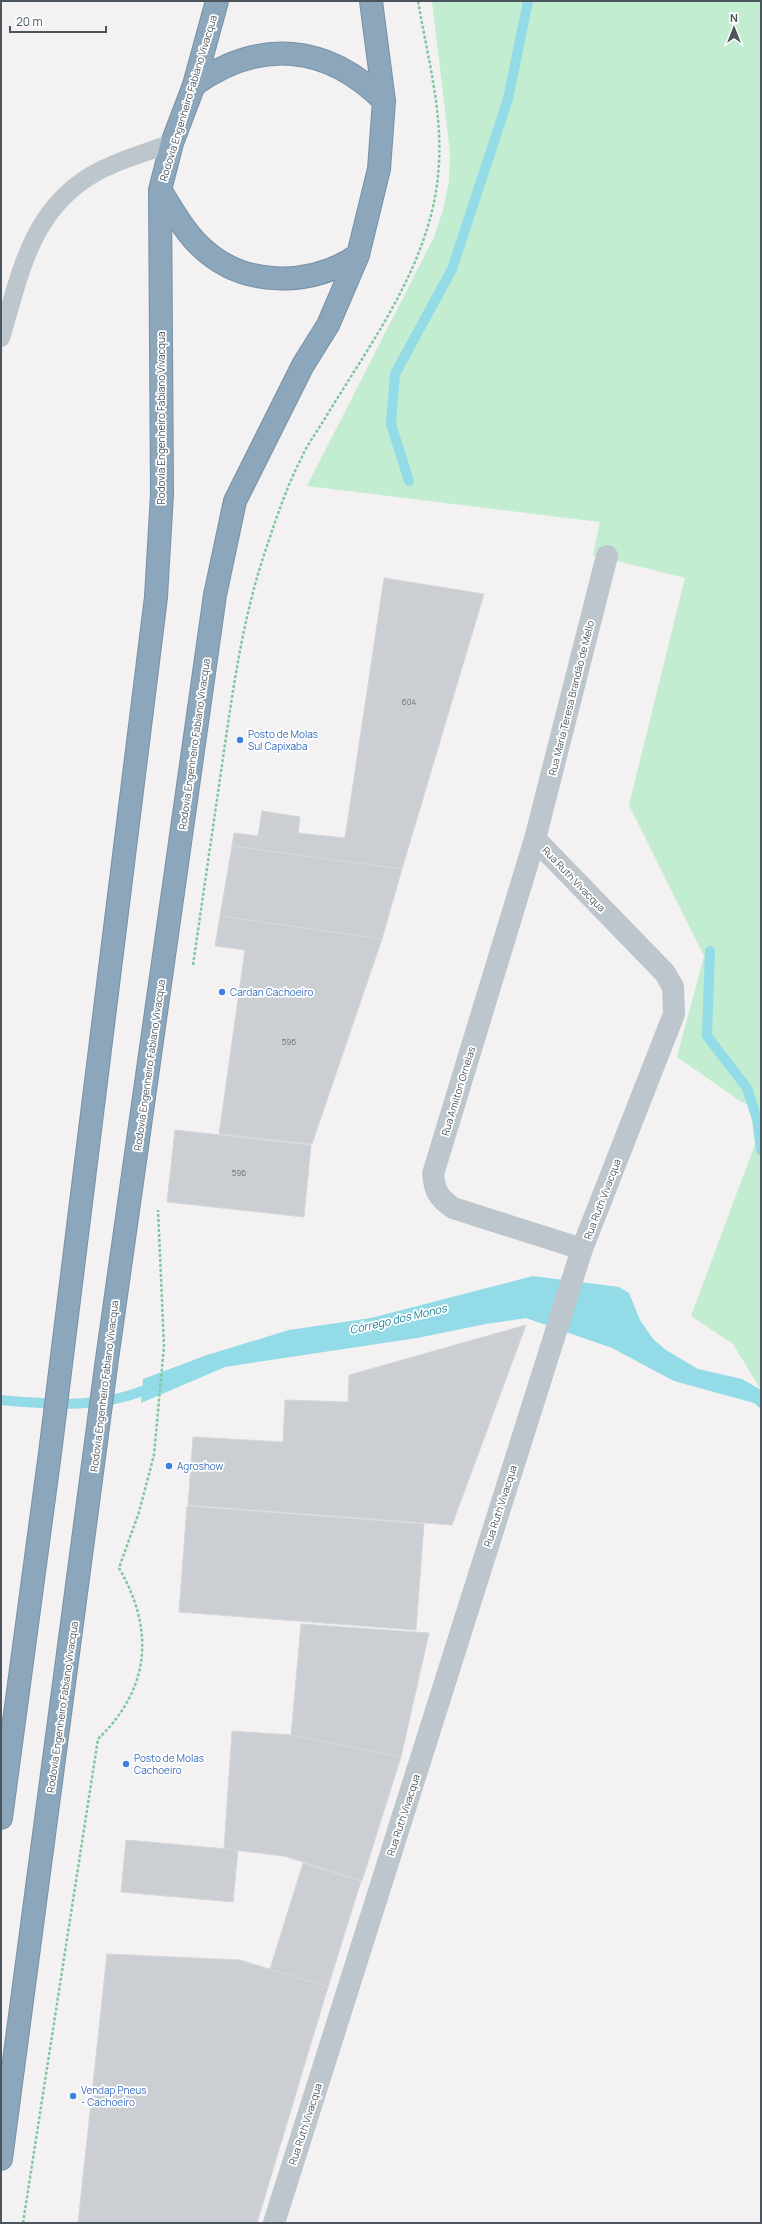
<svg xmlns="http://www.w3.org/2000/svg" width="762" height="2224" font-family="Manrope,sans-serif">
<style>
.green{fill:#c3edd0}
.water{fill:#93dbe6}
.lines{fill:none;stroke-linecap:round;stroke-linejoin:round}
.stream{stroke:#93dbe6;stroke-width:10}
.building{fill:#cbced2;stroke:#d5d7db}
.highway-casing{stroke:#7791a7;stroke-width:24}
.path{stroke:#7dc89e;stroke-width:2.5;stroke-dasharray:3 2;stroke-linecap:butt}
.lane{stroke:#bdc6cc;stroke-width:18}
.street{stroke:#bdc6cc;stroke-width:22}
.highway{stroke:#8ca6bb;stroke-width:22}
.shop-dot{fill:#3f7fe0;stroke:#fff;stroke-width:1.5}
.labels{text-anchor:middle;stroke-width:3.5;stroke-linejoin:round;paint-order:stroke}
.number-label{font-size:8px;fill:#6a737a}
.street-label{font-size:10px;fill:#4a555d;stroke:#fff}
.shop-label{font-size:10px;fill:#366cbe;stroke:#fff;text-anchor:start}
.water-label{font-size:11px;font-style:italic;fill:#168294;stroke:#fff}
</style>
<rect width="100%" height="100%" fill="#f3f1f1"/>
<!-- green -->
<path class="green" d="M432,1H761V1110L740,1101L677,1057L704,956L629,805L685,578L593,555L600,522L307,486L434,237L443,210L449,181L450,153Z
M761,1128V1390L733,1344L691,1316Z"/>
<!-- water -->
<path class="water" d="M533,1276L619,1287L629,1293L640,1320L653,1339L666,1350L698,1369L742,1379L761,1390V1409L754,1403L674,1381L612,1348L526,1318L486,1324L417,1338L225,1367L141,1403L143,1379L207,1355L289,1330L371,1318Z"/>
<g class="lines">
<!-- stream -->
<path class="stream" d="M409,481L391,424L395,374L452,269L508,99L528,1
M710,951L707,1036L747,1088L757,1119L761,1150
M1,1400C53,1405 106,1409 154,1386"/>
</g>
<!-- building -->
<path class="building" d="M384,578L484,594L402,869L232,846L234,833L258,836L262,811L300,817L298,833L345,838Z
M232,846L402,869L382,939L220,916Z
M220,916L382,939L312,1144L219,1134L245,950L215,946Z
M175,1130L311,1145L304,1217L167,1202Z
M526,1325L452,1525L188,1505L193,1437L283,1442L285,1400L348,1402L349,1375Z
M187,1506L424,1524L416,1630L179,1612Z
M301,1624L429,1633L401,1757L291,1735Z
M232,1731L291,1735L401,1757L362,1881L284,1856L224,1849Z
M126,1840L238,1850L233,1902L121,1892Z
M303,1863L361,1881L328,1987L270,1969Z
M107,1954L240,1960L328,1987L257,2223H78Z"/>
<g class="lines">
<!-- highway casing -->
<g class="highway-casing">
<path id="highway" d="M194,85C260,38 327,44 384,101
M160,190C173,210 184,231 201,247C244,288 311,287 358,255
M1,1818L50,1453L156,597L162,494L160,190L172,143L194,85L217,1
M1,2159L107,1359L215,595L235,501L303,365L328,325L358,255L379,169L384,101L371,1"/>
</g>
<!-- path -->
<path class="path" d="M193,965C203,896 213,827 223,758C233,689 243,616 266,549C276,519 286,488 301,459C307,445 316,433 324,420C372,340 435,259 439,162C442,109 427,54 418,1
M23,2223L98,1739C150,1689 155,1630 119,1568L139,1512L154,1455L164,1346L158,1210"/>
<!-- lane -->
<path class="lane" d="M1,338C20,275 30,213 90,176C115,161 145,153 172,143"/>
<!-- street -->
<path class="street" d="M582,1249L453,1208C438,1197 435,1192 433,1174L535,839L607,556
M274,2223L582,1249L674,1014L673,987L665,973L535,839"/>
<!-- highway -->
<use href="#highway" class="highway"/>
</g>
<!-- markers -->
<g class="shop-dot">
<circle cx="240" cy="740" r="4"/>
<circle cx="222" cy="992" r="4"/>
<circle cx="169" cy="1466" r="4"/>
<circle cx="126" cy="1764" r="4"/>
<circle cx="73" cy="2096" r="4"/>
</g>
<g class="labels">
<!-- number labels -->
<g class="number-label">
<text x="409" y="705">604</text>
<text x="289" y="1045">596</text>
<text x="239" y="1176">596</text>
</g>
<!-- street labels -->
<g class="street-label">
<text transform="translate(188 98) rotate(-73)" y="4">Rodovia Engenheiro Fabiano Vivacqua</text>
<text transform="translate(161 418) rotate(-90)" y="4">Rodovia Engenheiro Fabiano Vivacqua</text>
<text transform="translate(571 698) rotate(-76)" y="4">Rua Maria Teresa Brandão de Mello</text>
<text transform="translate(194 744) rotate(-82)" y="4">Rodovia Engenheiro Fabiano Vivacqua</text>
<text transform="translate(574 879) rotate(46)" y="4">Rua Ruth Vivacqua</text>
<text transform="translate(149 1065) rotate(-82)" y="4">Rodovia Engenheiro Fabiano Vivacqua</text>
<text transform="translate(458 1091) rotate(-73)" y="4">Rua Amilton Ornelas</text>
<text transform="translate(602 1199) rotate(-69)" y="4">Rua Ruth Vivacqua</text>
<text transform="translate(104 1386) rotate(-83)" y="4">Rodovia Engenheiro Fabiano Vivacqua</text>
<text transform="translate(500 1506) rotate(-72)" y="4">Rua Ruth Vivacqua</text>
<text transform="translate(62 1707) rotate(-82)" y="4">Rodovia Engenheiro Fabiano Vivacqua</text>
<text transform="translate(403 1815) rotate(-72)" y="4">Rua Ruth Vivacqua</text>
<text transform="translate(305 2124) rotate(-72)" y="4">Rua Ruth Vivacqua</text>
</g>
<!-- shop labels -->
<g class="shop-label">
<text x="248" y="738">Posto de Molas<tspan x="248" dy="12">Sul Capixaba</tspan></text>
<text x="230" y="996">Cardan Cachoeiro</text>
<text x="177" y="1470">Agroshow</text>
<text x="134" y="1762">Posto de Molas<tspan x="134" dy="12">Cachoeiro</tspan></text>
<text x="81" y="2094">Vendap Pneus<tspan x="81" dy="12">- Cachoeiro</tspan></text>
</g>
<!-- water labels -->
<g class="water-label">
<text transform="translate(398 1319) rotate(-13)" y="4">Córrego dos Monos</text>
</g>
</g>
<!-- border -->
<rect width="762" height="2224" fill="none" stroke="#4a555d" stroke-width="4"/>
<!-- north arrow -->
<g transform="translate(734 28)" stroke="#ffffff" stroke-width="3" paint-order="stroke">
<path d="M0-3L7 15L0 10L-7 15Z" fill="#4a555d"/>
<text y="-6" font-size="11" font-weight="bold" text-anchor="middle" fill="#4a555d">N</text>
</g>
<!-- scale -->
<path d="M10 26v6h96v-6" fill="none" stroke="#4a555d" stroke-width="2"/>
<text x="16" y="26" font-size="12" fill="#4a555d" stroke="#ffffff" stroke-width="3" paint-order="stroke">20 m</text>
</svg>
